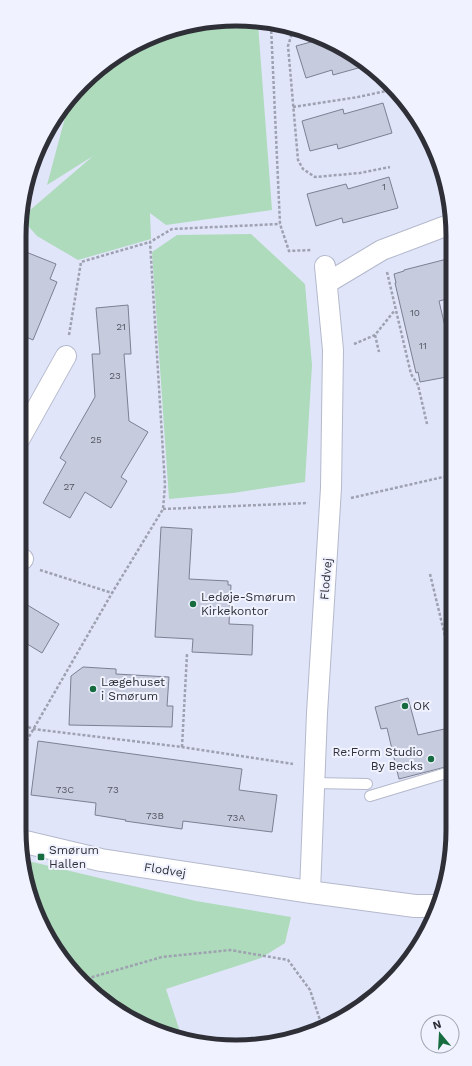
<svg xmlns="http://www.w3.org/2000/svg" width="472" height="1066" font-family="'Work Sans',sans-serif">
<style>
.green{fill:#aedbbc}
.building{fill:#c7cbde;stroke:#7c8092}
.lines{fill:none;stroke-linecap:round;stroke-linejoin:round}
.service-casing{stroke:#b4b9cc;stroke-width:12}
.minor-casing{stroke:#b4b9cc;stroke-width:22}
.tertiary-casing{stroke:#b4b9cc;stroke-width:24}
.path{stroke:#9ea1b0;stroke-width:2.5;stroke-dasharray:3 2;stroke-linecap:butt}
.service{stroke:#fff;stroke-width:10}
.minor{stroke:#fff;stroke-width:20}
.tertiary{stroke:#fff;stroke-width:22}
.poi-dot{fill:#166c3f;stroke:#f0f3ff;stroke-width:1.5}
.labels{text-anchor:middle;stroke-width:4;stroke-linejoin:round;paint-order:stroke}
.number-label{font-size:10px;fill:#545661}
.street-label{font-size:12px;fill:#2e2f37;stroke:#f0f3ff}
.poi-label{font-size:12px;fill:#2e2f37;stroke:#f0f3ff;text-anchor:start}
.rim{fill:none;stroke:#2e2f37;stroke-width:5}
</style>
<rect width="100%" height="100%" fill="#e1e5f9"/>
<!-- green -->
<path class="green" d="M222,19L258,24L272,210L166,225L150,213L151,239L78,260L37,236L22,219V217L93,156L47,185L70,99L73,93L140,41Z
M251,234L305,284L312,365L305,482L233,493L169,499L152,252L177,235Z
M24,860L196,901L291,917L285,943L261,958L166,989L182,1038L128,1018L73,973L31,900Z"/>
<!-- building -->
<path class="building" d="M322,39L368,64L369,65L333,75L332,70L306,78L296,46Z
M383,103L392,133L338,149L337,144L310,151L302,121L343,109L344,114Z
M389,177L398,208L343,223L342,218L316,226L307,194L346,184L348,189Z
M26,252L56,264L50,279L57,282L33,340L19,334V269Z
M451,258V298L439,301L447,335L452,334V376L420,382L418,372L416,373L395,283H396L394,274L404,271V270Z
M128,305L131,354H124L129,421L148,432L121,477L127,481L111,508L85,492L70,518L43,503L66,462L60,458L95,397L92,354H100L96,308Z
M161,527L192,529L189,579L228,581V585H231L229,624L253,625L252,655L192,652L193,639L155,637Z
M19,600L59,624L42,653L19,639Z
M83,667L116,669V674L169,677L167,706H173L172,727L69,725L71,676Z
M408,698L418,735L453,727V765L399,779L387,728L381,729L375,707Z
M38,741L242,769L239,790L277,795L272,832L183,821L182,829L125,821L126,820L95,815L96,803L31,795Z"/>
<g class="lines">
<!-- service casing -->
<g class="service-casing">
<path id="service" d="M314,783L367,784
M370,796L453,771"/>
</g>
<!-- minor casing -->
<g class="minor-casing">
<path id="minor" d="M327,283L382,250L451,224
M19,440L66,356
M19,557L23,559
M310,892L317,713L331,488L333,350L325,266"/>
</g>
<!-- tertiary casing -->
<g class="tertiary-casing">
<path id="tertiary" d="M21,841L101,860L310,892L415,906H438"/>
</g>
<!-- path -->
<path class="path" d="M271,26L280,224L289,251L311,250
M300,30L292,33L288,46L298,160L303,169L315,177L360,173L390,167
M293,107L358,97L386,91
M387,272L411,374L418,385L427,424
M69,335L81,262L150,242
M375,335L379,352
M354,344L375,335L395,310
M351,498L452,475
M163,509L308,503
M40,570L112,593
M430,574L453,669
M19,723L33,729L182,747L293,764
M182,747L187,654
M19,754L112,593L163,509L165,485L150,242L172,229L280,224
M82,980L162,957L230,950L288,960L310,990L322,1026"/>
<!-- service -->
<use href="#service" class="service"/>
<!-- minor -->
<use href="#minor" class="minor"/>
<!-- tertiary -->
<use href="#tertiary" class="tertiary"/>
</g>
<!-- markers -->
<g class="poi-dot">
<circle cx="193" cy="604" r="4"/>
<circle cx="93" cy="689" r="4"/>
<circle cx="405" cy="706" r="4"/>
<circle cx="431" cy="759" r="4"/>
<rect x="37" y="853" width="8" height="8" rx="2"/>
</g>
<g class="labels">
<!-- number labels -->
<g class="number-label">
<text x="384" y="190">1</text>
<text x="415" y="316">10</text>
<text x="121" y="330">21</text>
<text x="423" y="349">11</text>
<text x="115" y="379">23</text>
<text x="96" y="443">25</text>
<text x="69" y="490">27</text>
<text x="65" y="793">73C</text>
<text x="113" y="793">73</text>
<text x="155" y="819">73B</text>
<text x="236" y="821">73A</text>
</g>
<!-- street labels -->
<g class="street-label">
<text transform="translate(326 579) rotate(-85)" y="4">Flodvej</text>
<text transform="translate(165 870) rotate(9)" y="4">Flodvej</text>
</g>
<!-- poi labels -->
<g class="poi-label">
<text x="201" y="601">Ledøje-Smørum<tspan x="201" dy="14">Kirkekontor</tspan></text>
<text x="101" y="686">Lægehuset<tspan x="101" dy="14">i Smørum</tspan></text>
<text x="413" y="710">OK</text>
<text x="423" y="756" text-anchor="end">Re:Form Studio<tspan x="423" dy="14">By Becks</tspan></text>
<text x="49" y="854">Smørum<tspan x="49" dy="14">Hallen</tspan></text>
</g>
</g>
<!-- crop -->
<path d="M0 0H472V1066H0ZM236 26H236A210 210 0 0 1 446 236V830A210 210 0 0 1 236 1040H236A210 210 0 0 1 26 830V236A210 210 0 0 1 236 26Z" fill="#f0f3ff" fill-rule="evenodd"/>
<path class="rim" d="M236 26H236A210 210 0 0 1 446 236V830A210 210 0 0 1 236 1040H236A210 210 0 0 1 26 830V236A210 210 0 0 1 236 26Z"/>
<!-- north arrow -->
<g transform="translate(440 1034) rotate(342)"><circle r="19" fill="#f0f3ff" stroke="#a2a5af"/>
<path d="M0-3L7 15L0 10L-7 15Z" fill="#166c3f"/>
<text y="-6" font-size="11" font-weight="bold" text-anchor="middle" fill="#2e2f37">N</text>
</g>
</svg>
